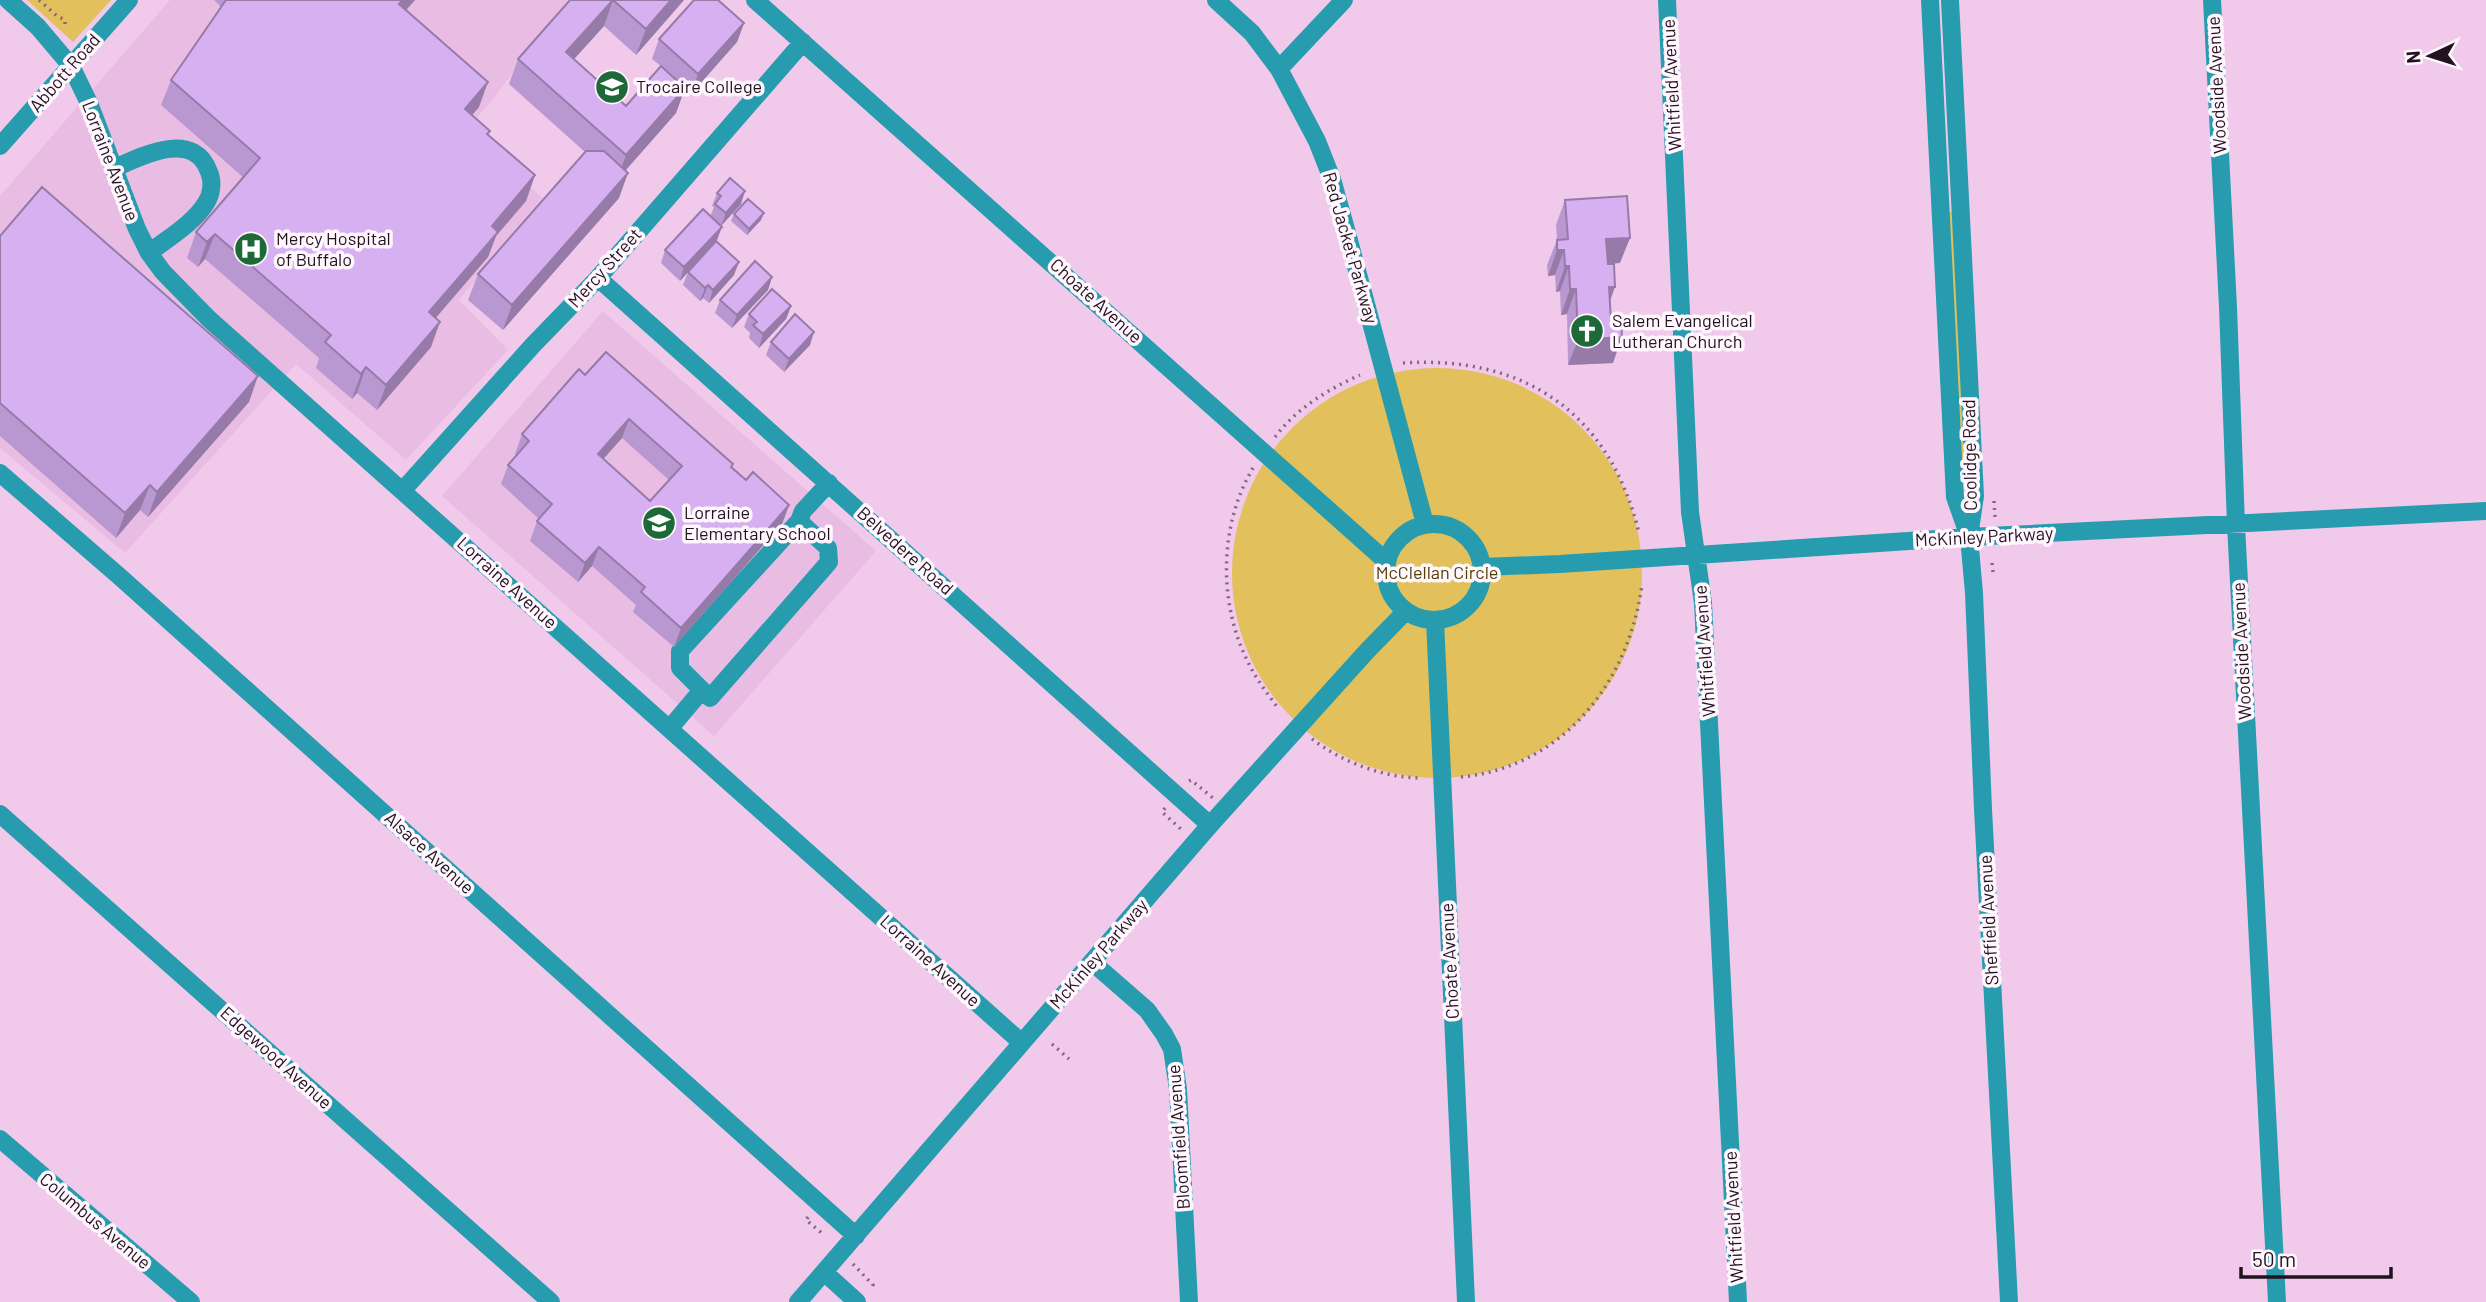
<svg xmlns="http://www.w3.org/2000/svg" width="2486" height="1302" font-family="Barlow,sans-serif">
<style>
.built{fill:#e9bde3}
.green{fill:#e2c15c}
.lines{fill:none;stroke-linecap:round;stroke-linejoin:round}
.path{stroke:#81687d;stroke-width:3.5;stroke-dasharray:2 5;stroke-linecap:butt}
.minor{stroke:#279caf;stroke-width:18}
.wall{fill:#b997d0;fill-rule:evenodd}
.shaded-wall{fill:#967ba9}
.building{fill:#d7b0f2;stroke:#967ba9;stroke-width:2;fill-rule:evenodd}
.labels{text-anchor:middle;stroke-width:7;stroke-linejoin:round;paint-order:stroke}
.street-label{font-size:18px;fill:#20131e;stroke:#fff7fd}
.poi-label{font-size:18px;fill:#20131e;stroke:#fff7fd;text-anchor:start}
.park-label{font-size:18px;fill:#503f00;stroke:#fff7fd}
</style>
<rect width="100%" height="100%" fill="#f1caeb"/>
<!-- built -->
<path class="built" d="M170,0H568L490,103L465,131L544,199L459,300L508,350L406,460L296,364L125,553L0,448V196Z
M603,311L876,551L714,736L442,496Z"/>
<!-- green -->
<path class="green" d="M27,0H111L73,42Z
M1956,211L1968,458H1959L1947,212Z
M1232 573a205 205 0 1 1 410 0a205 205 0 1 1-410 0Z"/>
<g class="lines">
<!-- path -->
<path class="path" d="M39,0L57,16L65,20V26
M1403,363C1524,355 1610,413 1639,533
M1275,437C1297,408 1327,390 1360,375
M1253,468C1219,525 1218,603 1248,662C1256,679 1267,693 1278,708
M1994,501L1995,517
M1992,563L1993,572
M1312,739C1342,762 1384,778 1422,778
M1461,777C1564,767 1629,681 1642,585
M1189,781L1191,780L1213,798
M1165,808L1162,812L1183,831
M1052,1044L1069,1059
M808,1217L806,1220L824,1235
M853,1264L873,1285L870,1289"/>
<!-- minor -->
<path class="minor" d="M8,0L38,27L71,66L89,103L137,229L149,253L163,272L209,319L1022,1043
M755,0L1387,562
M1216,0L1252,33L1279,69L1317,141L1332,179L1347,233L1425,524
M1667,0L1690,512L1703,603L1738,1302
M1930,0L1955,497L1968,534
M1950,0L1975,496L1969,537L1974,593L1983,809L2009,1302
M2212,0L2228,307L2236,525L2277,1302
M1279,69L1344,0
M0,146L129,0
M115,168C142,156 194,129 209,172C213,181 212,194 206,203C193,224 168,238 149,253
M598,278L1210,825
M0,473L119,576L856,1236
M403,490L533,345L598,278L803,42
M1386 572a48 48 0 1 1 96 0a48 48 0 1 1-96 0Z
M1482,567L1560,564L1969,537L2486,511
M1435,620L1466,1302
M702,690L680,668V651L799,521
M670,728L702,690L710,698L829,562L828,548L799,521L803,511L829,483
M0,814L551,1302
M1092,962L1147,1010L1164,1034L1172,1049L1178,1089L1189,1302
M0,1139L191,1302
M824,1272L857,1302
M798,1302L1210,825L1367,651L1406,611"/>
</g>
<!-- wall -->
<path class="wall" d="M214,0H415L406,10L479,107L472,115L490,131L488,135L535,175L526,201L496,236L488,257L436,318L431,347L377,410L357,393L352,399L316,368L319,358L205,259L198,267L187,258L196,232L244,178L161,105L171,80L221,7Z
M570,0H684L636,55L604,26L574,59L626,106L661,66L652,59L659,39L744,23L737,42L691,94L685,88L676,113L626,170L619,198L503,330L468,300L478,274L585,152L509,84L518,59Z
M717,193L741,204L721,226L717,240L680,281L661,263L665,250L710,217L714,207L712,206Z
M1565,200L1620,263L1608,264L1613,363L1568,365L1567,314L1561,315L1560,291L1556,292L1555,275L1548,276L1547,265L1557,240L1556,225Z
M734,214L761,220L747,235L731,221Z
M0,236L249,402L148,517L140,510L116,538L0,436Z
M688,272L734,275L709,303L703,298L700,301L683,285Z
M772,277L768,290L732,328L715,313L720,300Z
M791,306L786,319L759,348L749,338L750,333L744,327L749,314Z
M771,342L810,345L784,372L766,355Z
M585,375L733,464L732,467L746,480L789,505L782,524L674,647L633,612L636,605L592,566L578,582L530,541L537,521L539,519L501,484L508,465L516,455L515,454L522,434ZM622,438L669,480L650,501L603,459Z"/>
<!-- shaded-wall -->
<path class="shaded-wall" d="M402,0H415L389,29L399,4Z
M613,0L604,26L557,78L566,52Z
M671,0H684L636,55L646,29Z
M744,23L737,42L691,94L698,74Z
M488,82L479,107L455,135L465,109Z
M685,88L676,113L617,180L626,155Z
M628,173L619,198L503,330L512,305Z
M535,175L526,201L496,236L488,257L419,337L429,312L492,226Z
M745,191L741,204L721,226L726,213Z
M764,213L761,220L747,235L749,229Z
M722,227L717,240L680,281L684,267Z
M215,234L205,259L198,267L207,242Z
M1630,238L1620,263L1597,264L1606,239Z
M1557,250H1564L1555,275L1548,276Z
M739,262L734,275L709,303L713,290Z
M1565,266H1569L1560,291L1556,292Z
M772,277L768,290L732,328L737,315Z
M708,285L703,298L700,301L705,288Z
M1609,287H1615L1606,312Z
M1570,289H1576L1567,314L1561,315Z
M791,306L786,319L759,348L763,334Z
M440,322L431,347L377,410L386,385Z
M814,332L810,345L784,372L789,359Z
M1622,337L1613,363L1568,365L1578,340Z
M366,367L357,393L352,399L361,374Z
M258,376L249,402L148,517L157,492Z
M629,419L622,438L591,473L598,454Z
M150,485L140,510L116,538L125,513Z
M789,505L782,524L674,647L681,628Z
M599,547L592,566L578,582L585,563Z"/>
<!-- building -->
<path class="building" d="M226,0H402L399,4L488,82L465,109L490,131L487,134L535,175L492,226L498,232L429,312L440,322L386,385L366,367L361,374L325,342L331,335L215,234L207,242L196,232L260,158L171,80Z
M570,0H671L646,29L613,0L566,52L626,106L661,66L685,88L626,155L518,59Z
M694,0H718L744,23L698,74L659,39Z
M586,151H604L628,173L512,305L478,274Z
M730,178L745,191L726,213L715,204L721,196L717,193Z
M42,187L258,376L157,492L150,485L125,513L0,403V236Z
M1627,196L1630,238L1606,239L1608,264H1614L1615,287H1609L1611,321H1621L1622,337L1578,340L1576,289H1570L1569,266H1565L1564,250H1557V240L1568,239L1565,200Z
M748,199L764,213L749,229L734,214Z
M703,209L722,227L684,267L665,250Z
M716,241L739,262L713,290L708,285L705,288L688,272Z
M755,261L772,277L737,315L720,300Z
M772,289L791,306L763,334L753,325L757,322L749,314Z
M795,314L814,332L789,359L771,342Z
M606,352L733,464L731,467L746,480L753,472L789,505L681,628L641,592L645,587L599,547L585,563L537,521L552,504L508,465L529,441L522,434L579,369L585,375ZM629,419L682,466L650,501L598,454Z"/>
<!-- icons -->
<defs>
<g id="university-disc" transform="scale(1.75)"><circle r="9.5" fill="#1d6938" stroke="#fff7fd"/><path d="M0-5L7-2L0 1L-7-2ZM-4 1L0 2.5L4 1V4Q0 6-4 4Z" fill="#fff"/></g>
<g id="hospital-disc" transform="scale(1.75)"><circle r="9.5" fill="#1d6938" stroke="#fff7fd"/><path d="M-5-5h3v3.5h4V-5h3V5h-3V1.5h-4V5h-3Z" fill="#fff"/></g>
<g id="church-disc" transform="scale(1.75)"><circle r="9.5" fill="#1d6938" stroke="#fff7fd"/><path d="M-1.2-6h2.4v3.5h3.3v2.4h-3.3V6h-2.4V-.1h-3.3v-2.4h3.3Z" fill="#fff"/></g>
<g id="school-disc" transform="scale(1.75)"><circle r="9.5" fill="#1d6938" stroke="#fff7fd"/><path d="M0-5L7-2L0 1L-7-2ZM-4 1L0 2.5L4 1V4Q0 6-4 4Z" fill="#fff"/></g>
</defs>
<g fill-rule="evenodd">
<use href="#university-disc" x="612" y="87"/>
<use href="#hospital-disc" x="251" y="249"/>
<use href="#church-disc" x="1587" y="331"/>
<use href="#school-disc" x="659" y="523"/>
</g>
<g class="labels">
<!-- street labels -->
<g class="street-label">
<text transform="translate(65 73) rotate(-49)" y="6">Abbott Road</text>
<text transform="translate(1672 85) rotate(-93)" y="6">Whitfield Avenue</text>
<text transform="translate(2217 85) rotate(-93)" y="6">Woodside Avenue</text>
<text transform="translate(110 161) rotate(69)" y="6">Lorraine Avenue</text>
<text transform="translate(1350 248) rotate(74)" y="6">Red Jacket Parkway</text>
<text transform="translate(605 268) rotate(-48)" y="6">Mercy Street</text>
<text transform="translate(1096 301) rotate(42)" y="6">Choate Avenue</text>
<text transform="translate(1970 455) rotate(-91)" y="6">Coolidge Road</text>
<text transform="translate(1984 537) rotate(-3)" y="6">McKinley Parkway</text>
<text transform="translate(905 551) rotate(42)" y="6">Belvedere Road</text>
<text transform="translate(507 583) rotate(42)" y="6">Lorraine Avenue</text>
<text transform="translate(1705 651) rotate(-94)" y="6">Whitfield Avenue</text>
<text transform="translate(2242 651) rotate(-93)" y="6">Woodside Avenue</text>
<text transform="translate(429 853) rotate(42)" y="6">Alsace Avenue</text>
<text transform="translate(1989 920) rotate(-93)" y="6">Sheffield Avenue</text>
<text transform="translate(1099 954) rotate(-49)" y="6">McKinley Parkway</text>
<text transform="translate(930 961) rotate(42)" y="6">Lorraine Avenue</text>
<text transform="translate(1450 961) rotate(-93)" y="6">Choate Avenue</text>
<text transform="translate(276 1058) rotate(42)" y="6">Edgewood Avenue</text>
<text transform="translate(1179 1137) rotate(-94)" y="6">Bloomfield Avenue</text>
<text transform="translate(1734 1217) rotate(-93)" y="6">Whitfield Avenue</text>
<text transform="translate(95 1221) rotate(40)" y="6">Columbus Avenue</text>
</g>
<!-- poi labels -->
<g class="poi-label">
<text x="636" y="93">Trocaire College</text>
<text x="276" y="245">Mercy Hospital<tspan x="276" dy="21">of Buffalo</tspan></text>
<text x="1612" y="327">Salem Evangelical<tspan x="1612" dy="21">Lutheran Church</tspan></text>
<text x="684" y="519">Lorraine<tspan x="684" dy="21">Elementary School</tspan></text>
</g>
<!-- park labels -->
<g class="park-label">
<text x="1437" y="579">McClellan Circle</text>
</g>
</g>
<!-- north arrow -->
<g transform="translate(2430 56) rotate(266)" stroke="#fff7fd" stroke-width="5" paint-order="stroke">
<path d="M0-5L12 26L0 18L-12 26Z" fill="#20131e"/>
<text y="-10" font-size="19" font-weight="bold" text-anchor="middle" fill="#20131e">N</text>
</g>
<!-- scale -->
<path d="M2241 1267v10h150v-10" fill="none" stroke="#20131e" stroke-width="3.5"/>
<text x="2252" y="1267" font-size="21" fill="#20131e" stroke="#fff7fd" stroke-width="5" paint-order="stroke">50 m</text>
</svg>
